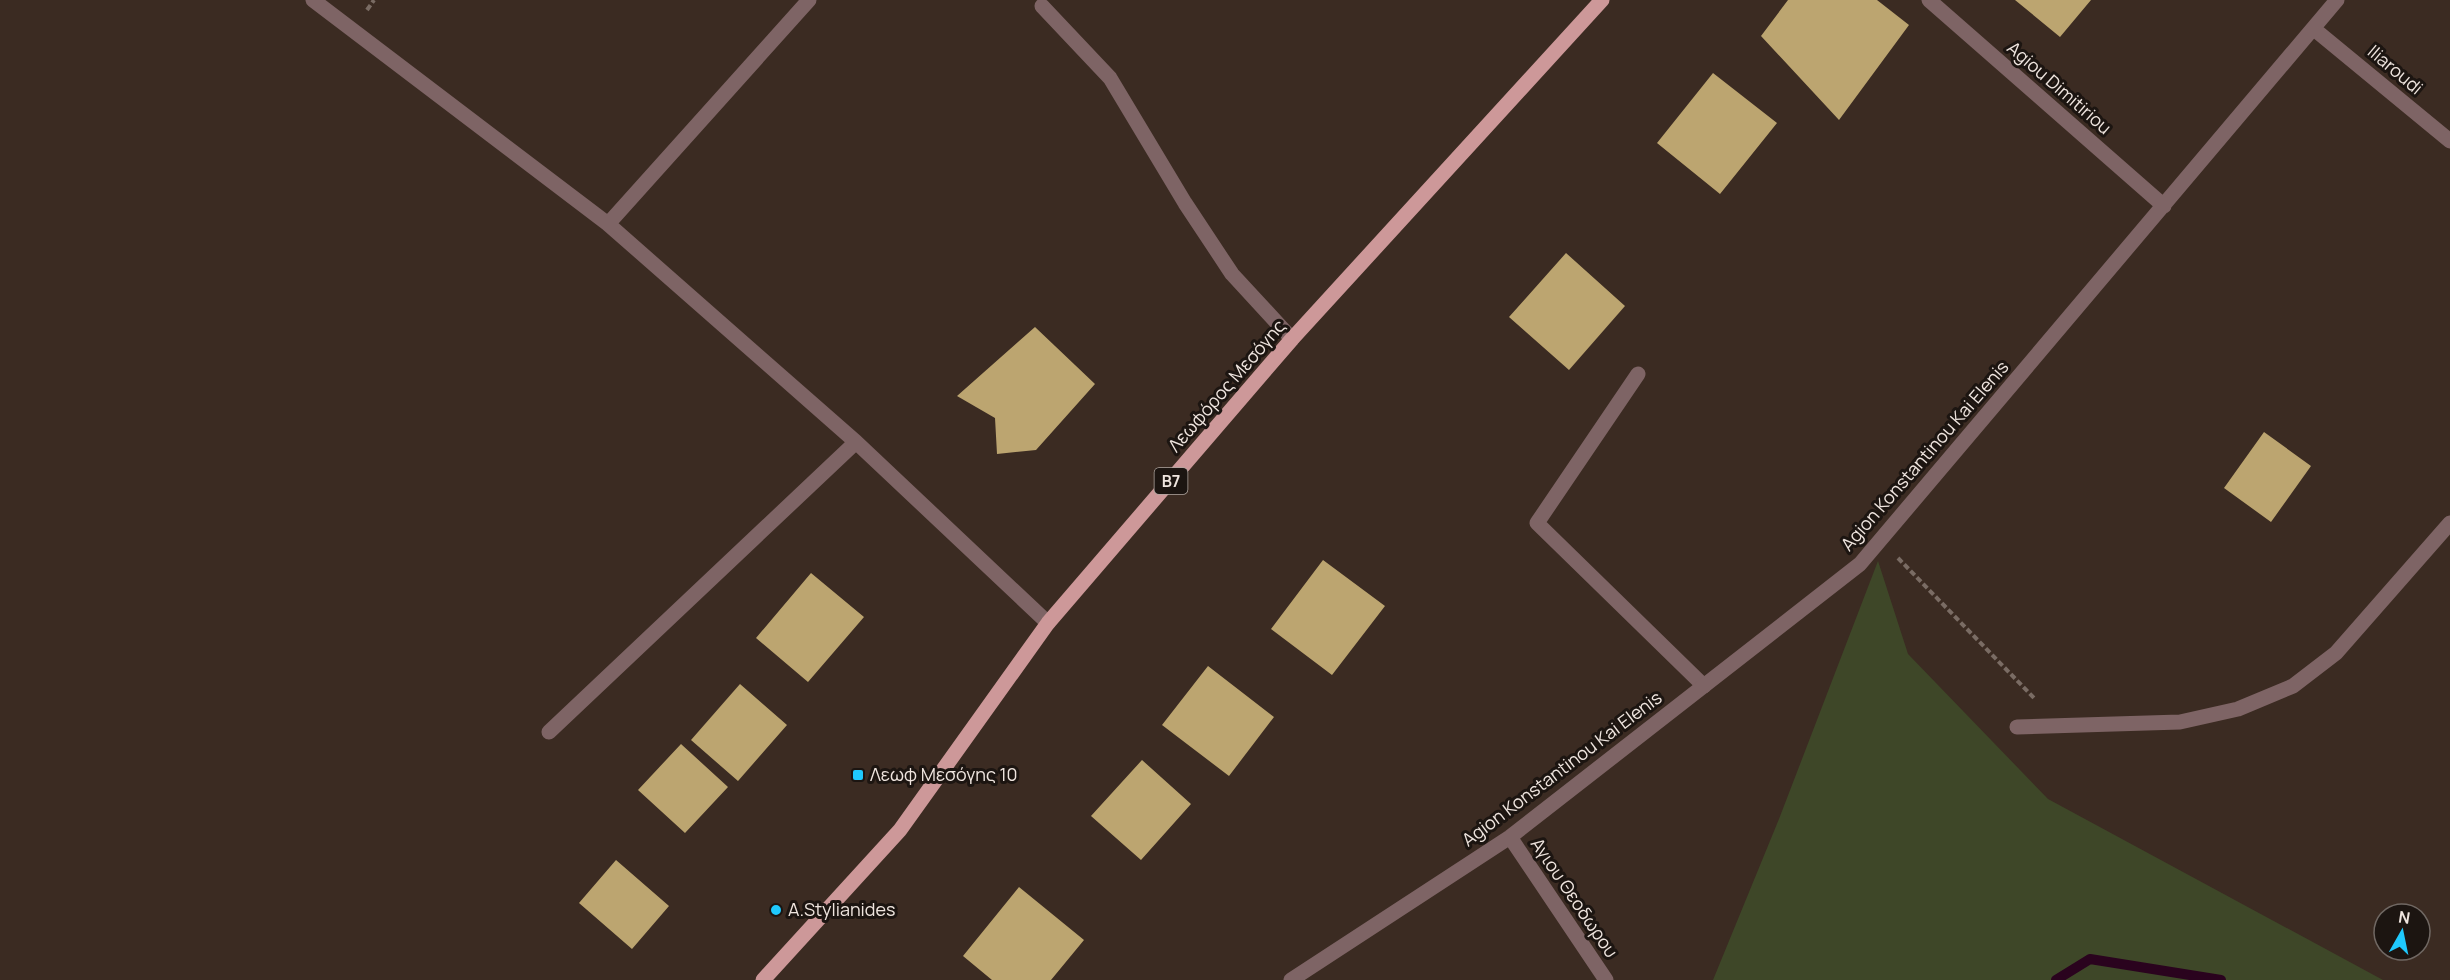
<svg xmlns="http://www.w3.org/2000/svg" width="2450" height="980" font-family="Manrope,sans-serif">
<style>
.green{fill:#3e4728}
.lines{fill:none;stroke-linecap:round;stroke-linejoin:round}
.stream{stroke:#2a031e;stroke-width:10}
.building{fill:#bca570}
.path{stroke:#7a6c64;stroke-width:4;stroke-dasharray:6 3;stroke-linecap:butt}
.service{stroke:#7e6465;stroke-width:15}
.minor{stroke:#7e6465;stroke-width:15}
.primary{stroke:#cd9899;stroke-width:15}
.poi-dot{fill:#1fc9fd;stroke:#1c1511;stroke-width:2}
.labels{text-anchor:middle;stroke-width:6;stroke-linejoin:round;paint-order:stroke}
.shield{fill:#1c1511;stroke:#b0a7a1;stroke-width:1.5}
.shield-label{font-size:16px;font-weight:bold;fill:#efe5df}
.street-label{font-size:18px;fill:#efe5df;stroke:#1c1511}
.poi-label{font-size:18px;fill:#efe5df;stroke:#1c1511;text-anchor:start}
</style>
<rect width="100%" height="100%" fill="#3b2b22"/>
<!-- green -->
<path class="green" d="M1878,561L1908,654L2048,799L2383,980H1713L1779,819Z"/>
<g class="lines">
<!-- stream -->
<path class="stream" d="M2056,980L2090,959L2221,980"/>
</g>
<!-- building -->
<path class="building" d="M1788,0H1877L1909,25L1839,120L1761,36Z
M2015,0H2091L2060,37Z
M1713,73L1777,123L1720,194L1657,143Z
M1566,253L1625,306L1569,370L1509,317Z
M1035,327L1095,384L1036,450L997,454L995,418L957,396Z
M2264,432L2311,466L2271,522L2224,488Z
M1323,560L1385,606L1332,675L1271,629Z
M811,573L864,617L808,682L756,638Z
M1208,666L1274,717L1229,776L1162,725Z
M740,684L787,725L738,781L691,740Z
M681,744L728,787L685,833L638,790Z
M1142,760L1191,804L1141,860L1091,816Z
M616,860L669,906L632,949L579,903Z
M1019,887L1084,940L1051,980H992L963,956Z"/>
<g class="lines">
<!-- path -->
<path class="path" d="M367,10L374,0
M1898,558L2035,699"/>
<!-- service -->
<path class="service" d="M1042,6L1110,78L1185,203L1232,274L1292,339
M1638,374L1537,523L1704,686"/>
<!-- minor -->
<path class="minor" d="M313,0L608,224L856,442L1048,623
M1929,0L2164,206
M2314,29L2450,141
M608,224L809,0
M2017,727L2180,722L2238,709L2293,686L2336,653L2450,523
M549,732L856,442
M1510,837L1606,980
M1291,980L1510,837L1860,564L2337,0"/>
<!-- primary -->
<path class="primary" d="M763,980L900,830L1048,623L1292,339L1602,0"/>
</g>
<!-- markers -->
<g class="poi-dot">
<rect x="852" y="769" width="12" height="12" rx="3"/>
<circle cx="776" cy="910" r="6"/>
</g>
<g class="labels">
<!-- shield labels -->
<rect class="shield" x="1154.5" y="468" width="33" height="26" rx="4.5"/>
<g class="shield-label">
<text x="1171" y="487">B7</text>
</g>
<!-- street labels -->
<g class="street-label">
<text transform="translate(2395 70) rotate(40)" y="6">Iliaroudi</text>
<text transform="translate(2059 88) rotate(41)" y="6">Agiou Dimitiriou</text>
<text transform="translate(1227 386) rotate(-49)" y="6">Λεωφόρος Μεσόγης</text>
<text transform="translate(1925 456) rotate(-49)" y="6">Agion Konstantinou Kai Elenis</text>
<text transform="translate(1562 769) rotate(-37)" y="6">Agion Konstantinou Kai Elenis</text>
<text transform="translate(1574 898) rotate(56)" y="6">Αγιου Θεοδωρου</text>
</g>
<!-- poi labels -->
<g class="poi-label">
<text x="870" y="781">Λεωφ Μεσόγης 10</text>
<text x="788" y="916">A.Stylianides</text>
</g>
</g>
<!-- north arrow -->
<g transform="translate(2402 932) rotate(9)"><circle r="28" fill="#1c1511" stroke="#706863" stroke-width="1.5"/>
<path d="M0-4.5L10 22L0 15L-10 22Z" fill="#1fc9fd"/>
<text y="-9" font-size="16" font-weight="bold" text-anchor="middle" fill="#efe5df">N</text>
</g>
</svg>
